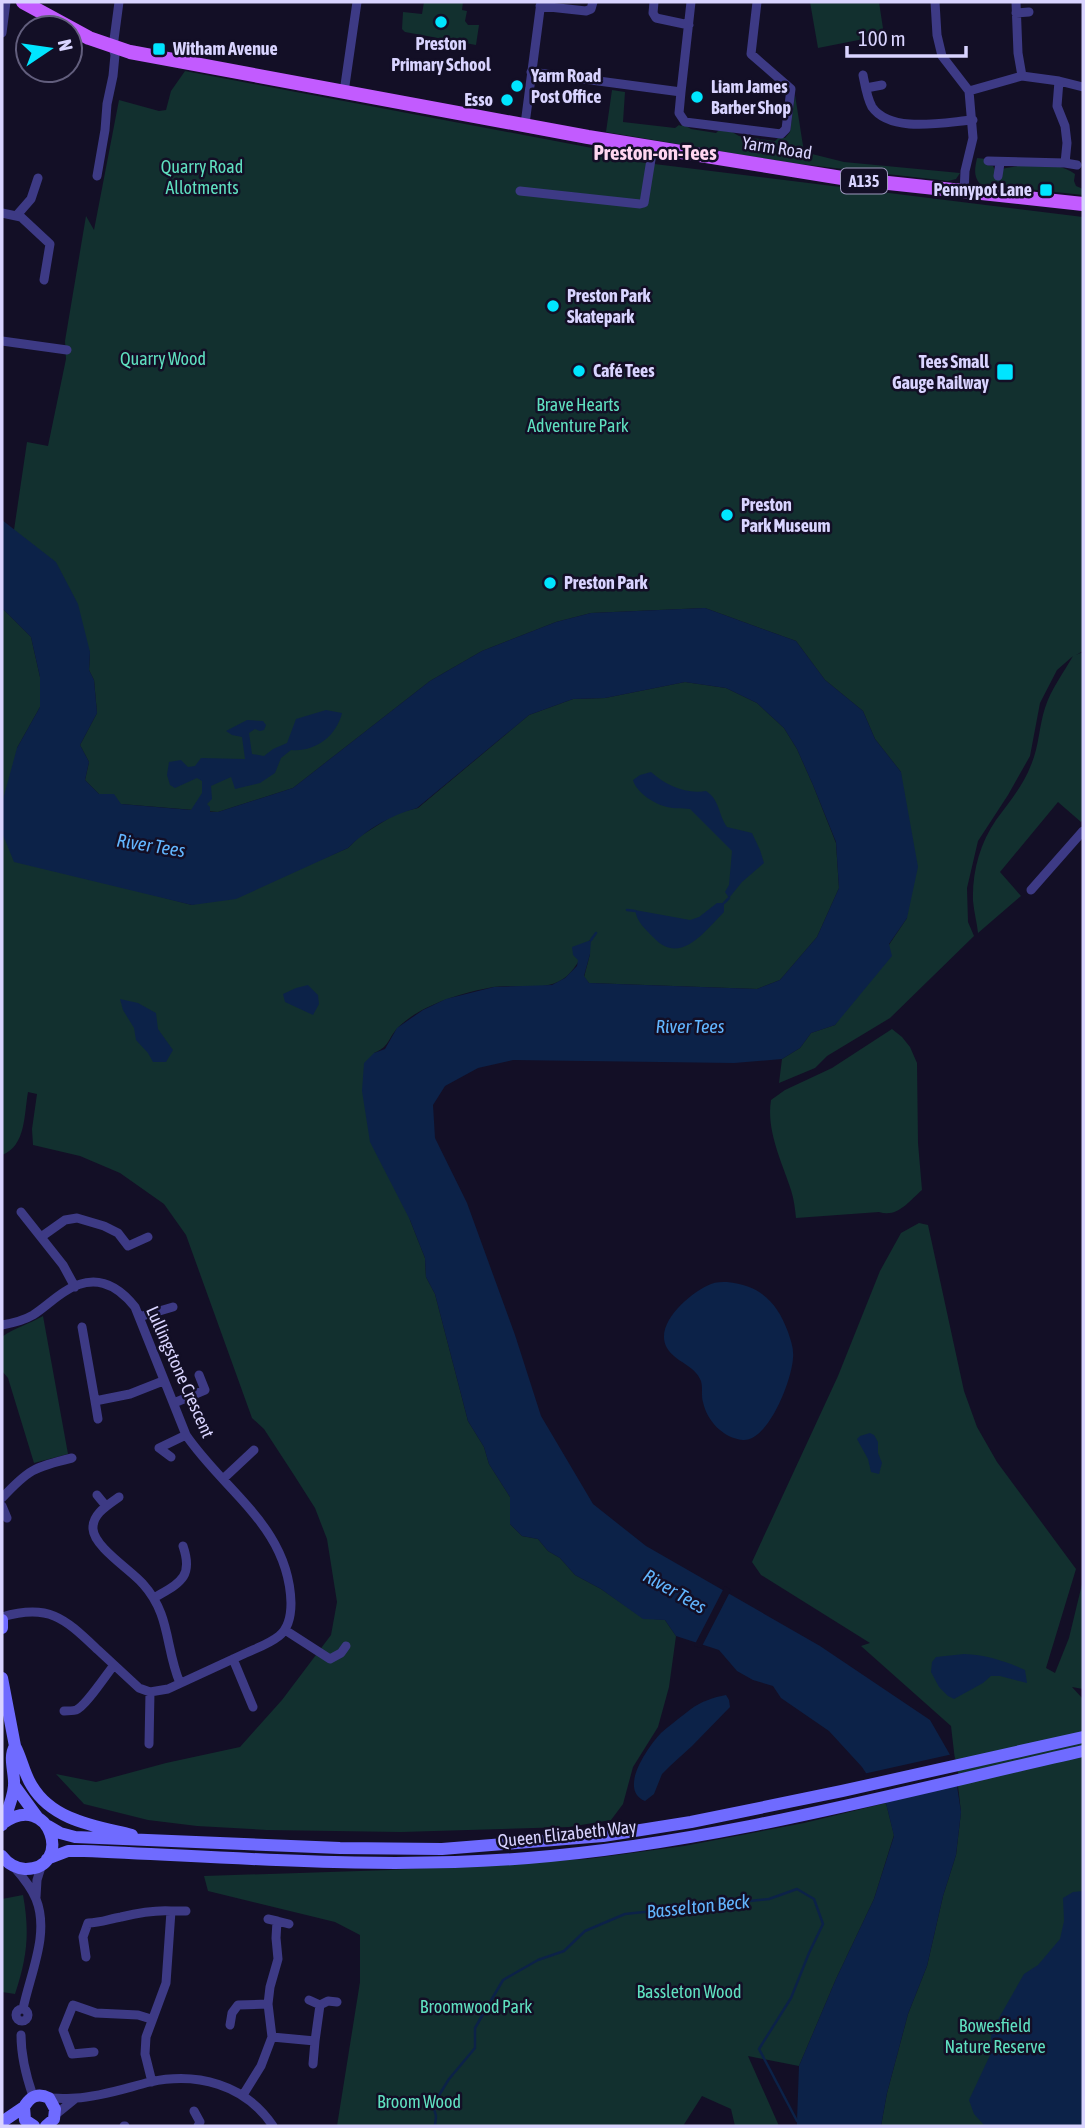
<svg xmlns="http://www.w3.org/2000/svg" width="1085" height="2128" font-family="'Asap Condensed',sans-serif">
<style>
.green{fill:#12302f}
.water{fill:#0c2248}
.pier{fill:#130f26}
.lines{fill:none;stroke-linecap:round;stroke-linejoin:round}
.stream{stroke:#0c2248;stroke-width:2.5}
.street{stroke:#3d3a85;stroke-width:9}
.secondary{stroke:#6f6bff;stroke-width:12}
.primary{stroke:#c25bff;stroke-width:14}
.poi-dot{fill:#00e5ff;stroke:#130f26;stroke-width:2.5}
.labels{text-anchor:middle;stroke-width:5;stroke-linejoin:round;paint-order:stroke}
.shield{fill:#130f26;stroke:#9e99be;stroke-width:2}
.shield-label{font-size:16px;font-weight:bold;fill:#d9d4ff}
.poi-label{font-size:18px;font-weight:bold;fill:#d9d4ff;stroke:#130f26;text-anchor:start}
.street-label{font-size:18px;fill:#d9d4ff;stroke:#130f26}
.park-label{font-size:18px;fill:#5fe0c0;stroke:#130f26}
.water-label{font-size:19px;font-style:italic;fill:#62b6ff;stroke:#130f26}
.quarter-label{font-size:21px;font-weight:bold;fill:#ffd6f0;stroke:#130f26}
</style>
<rect width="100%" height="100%" fill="#130f26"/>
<!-- green -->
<path class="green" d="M424,2H463L462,10L467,11L465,21L468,25H479L476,45L405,32L402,29L403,12L422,14Z
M810,2H879L884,35L818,48Z
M185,71L629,155L630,161L1083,217V651L1076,655L1083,652V819L1081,822L1058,802L1000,872L1021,896L978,933C977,923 974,912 973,901C972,872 980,843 996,820C1009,802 1023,786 1031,765C1039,747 1039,726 1045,708C1051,689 1064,672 1073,656L1057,670L1040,703L1030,756L1008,795L978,841L967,888L968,922L974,936L890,1018L827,1056L815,1068L779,1083L782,1059L800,1048L811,1033L835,1025L907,918L901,772L875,739L863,711L825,680L796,641L705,608L591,613L556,622L482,651L430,681L293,788L218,812L121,804L99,794L85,780L89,762L80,745L97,713L94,680L89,670L90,652L14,530L27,442L48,446L66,359L65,341L86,216L94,230L119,100L159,111L166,110L171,91Z
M612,90L625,92L623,122L675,128L679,125L681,126L683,124L691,129L716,133L719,130L732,132L739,136L775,141L778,138H785L790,132L795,95L804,152L844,162L960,173L956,179L948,181L791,163L606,132Z
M977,158L986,159V165L993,166L995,170C1022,165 1051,158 1075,174L1074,181L1076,186L1083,189V195L980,184C973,176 975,168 977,158Z
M2,608L31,637L40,677V707L17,748L111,884L192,905L318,861L348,848L359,837L397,813L418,808L529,715L573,699L605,698L685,682L726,688L757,703L784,728L797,749L813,785L836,843L839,888L817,937L780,980L757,989L589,983L584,977L590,954V940C583,952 578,966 567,976C548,993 517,984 493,987C471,991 446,998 426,1008C416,1013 402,1022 395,1031C387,1042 388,1047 374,1053L410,1220L425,1258L426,1277L435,1294L468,1421L484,1447L489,1464L510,1497V1524L522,1536L538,1539L548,1551L560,1558L575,1575L601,1589L643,1618L665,1620L676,1636L669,1687L658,1727L633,1767L623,1804L611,1820L569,1827L401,1832L267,1830L197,1826L148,1820L84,1804L56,1774L96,1782L166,1763L240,1747L282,1700L331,1635L337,1602L327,1539L315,1508L294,1475L264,1429L252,1418L186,1235L164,1204L120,1173L80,1156L33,1145L32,1129L37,1094L28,1092C24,1114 26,1146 2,1155Z
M892,1029L902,1037L910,1047L917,1063L918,1143L922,1190C909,1201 898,1218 879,1212L796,1218C795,1209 794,1199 791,1190C782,1162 766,1131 771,1100L785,1090L832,1068Z
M919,1223L928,1225L964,1391L977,1427L997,1462L1076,1569L1046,1668L1055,1673L1069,1638L1083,1580V1689L1072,1687L1083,1699V2126H881L887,2093L908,2014L927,1966L943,1896L956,1855L961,1812L951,1726L861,1646L870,1643L761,1575L752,1562L838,1376L880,1271L901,1233Z
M43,1316L68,1454L34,1463L8,1378L2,1371V1337C14,1328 29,1324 43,1316Z
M886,1803L894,1835L874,1899L836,1979L799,2066L748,2056L779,2126H735L731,2109L702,2096L683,2126H337L360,1982V1935L335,1922L208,1891L204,1876L390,1870L587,1859L684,1846L804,1823Z
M23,1895C30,1933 27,1958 15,1994L2,1992V1899Z"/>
<!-- water -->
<path class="water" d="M2,520L56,562L78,604L90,652L89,670L94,680L97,713L80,745L89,762L85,780L99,794H114L121,804L191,810L202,793V781L197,778L175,788L170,785L167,775L169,762L181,760L188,767L195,766L201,758L245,759L242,737L232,735L226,731L247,720L263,721L266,725L264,730L260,731L255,729L249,733L252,754L264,756L273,749L287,743L296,719L326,710L342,713C336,737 315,752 291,750L281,758L275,773L260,783L235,789L231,777L211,786L212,799L207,804L210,807V812H218L293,788L430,681L482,651L556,622L591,613L705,608L796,641L825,680L863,711L875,739L901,772L918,867L907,918L889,944L892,956L835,1025L811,1033L800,1048L782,1059L734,1063L513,1060L478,1068L445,1086L433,1105L435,1138L467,1203L515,1335L541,1416L593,1504L646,1546L820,1646L930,1720L953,1760L961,1812L956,1855L943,1896L927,1966L908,2014L887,2093L881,2126H797V2121L799,2066L836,1979L874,1899L894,1836L886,1803L862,1767L829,1731L781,1698L773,1686L753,1680L737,1671L719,1650L676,1636L665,1620L643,1619L601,1589L575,1575L560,1558L548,1551L538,1539L522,1536L510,1524V1497L489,1464L484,1447L468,1421L435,1294L426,1277L425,1258L410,1220L370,1142L362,1091L364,1063L374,1053L385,1049L397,1028L423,1010L446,999L494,987L552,985L565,978L577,966L578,960L573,955L572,947L591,940L590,954L584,976L589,983L757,989L780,980L817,937L839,888L836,842L813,785L797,749L784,728L757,703L726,688L685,682L605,698L573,699L529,715L417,808C391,815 367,829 348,848L236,899L192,905L14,862L3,835L2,803L17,748L40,707V677L31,637L2,608Z
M651,772C667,786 685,794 706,791C720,800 718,814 727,827L752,833L760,850L764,863L742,882L729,898L725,892L729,885L732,851L690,809C682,808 674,809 667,807C654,804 636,792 633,780L640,775Z
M717,903H724V912C705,931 680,967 653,937C645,929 637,922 635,910L690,920L699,917Z
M308,985L318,995L319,1004L313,1015L285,1002L283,994L296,988Z
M120,999L138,1003L156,1013L158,1029L173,1050L166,1062H153L148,1053L136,1040L134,1028L123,1010Z
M727,1282C760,1285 777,1302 788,1332C791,1341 794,1349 793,1358C792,1379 769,1441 743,1440C723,1438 707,1421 703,1402C701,1396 703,1388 701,1381C695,1365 675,1362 667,1348C653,1324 691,1292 711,1284C716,1282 722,1282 727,1282Z
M870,1433L874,1435L878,1442V1453L882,1463L879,1474L871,1472L868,1459L857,1439L860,1436Z
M964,1654C987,1655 1005,1661 1025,1670L1027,1683L1000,1676H991L983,1683L954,1699L948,1696L939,1687L931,1672L932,1662L936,1657Z
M726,1695L729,1700L730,1707L692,1746L670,1766L662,1774L654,1794L645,1801C618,1790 647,1748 661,1733C669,1726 682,1716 691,1709C700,1702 714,1697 726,1695Z
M1083,1891V2126H985L974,2114L969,2100L991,2053V2032L1024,1974L1038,1965L1060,1939L1064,1921L1063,1898L1073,1892Z"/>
<!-- pier -->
<path class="pier" d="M725,1586L731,1590L701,1648L694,1646Z
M953,1754L956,1760L960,1785L882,1803L863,1774Z"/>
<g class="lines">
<!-- stream -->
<path class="stream" d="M724,903L729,898
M627,910L635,911
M591,940L596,933
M435,2126L436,2116L433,2105L449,2079L475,2048V2028L503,1980L538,1960L564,1951L585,1931L625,1914L769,1899L797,1889L814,1899L823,1924L809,1953L791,1998L759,2049L797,2121"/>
<!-- street -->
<path class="street" d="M654,2L653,13L656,18L689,25
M935,2L937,35L942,56L969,91
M1016,2L1018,53L1022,76
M540,6L586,11L591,9L593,2
M1016,13L1029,12
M2,33L6,2
M531,72L681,92L679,113L685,122L781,134L786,129L791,89L751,54L757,2
M863,75C865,85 867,98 872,107C891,134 945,122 973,120
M866,88L882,85
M344,92L357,2
M681,92L691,2
M525,124L541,2
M988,161L1065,163L1067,143L1065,126L1057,106L1059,81
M1065,163L1077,165
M97,176L105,130L107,104L113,76L115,55L113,47L119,2
M998,176L1000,163
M520,191L640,204L644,203L653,147
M964,193L965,171L973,138L969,91L1022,76L1059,81L1083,87
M2,213L21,217L50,244L44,280
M17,215L31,199L38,178
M2,341L67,350
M1031,890L1083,831
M21,1212L63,1265L75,1287
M41,1237L65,1220L77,1218L104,1226L118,1233L128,1246L148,1237
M139,1317L173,1307
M2,1325C13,1323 23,1321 33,1315C44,1308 53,1299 64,1292C93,1273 116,1283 135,1307L186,1435C225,1492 289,1527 291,1603C291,1615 289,1628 279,1636C269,1644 257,1648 246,1653C220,1665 194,1677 168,1689L150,1692L139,1688C125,1675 112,1663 98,1650C65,1619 50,1603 2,1617
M82,1327L95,1401
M174,1403L205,1390L199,1375
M98,1419L95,1401L130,1394L163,1381
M171,1457L159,1448L186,1435
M223,1479L254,1450
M97,1495L106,1506
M119,1497C108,1505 92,1514 93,1529C94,1547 131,1570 143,1584C171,1615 165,1648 180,1683
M2,1498C28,1470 34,1467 72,1458
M2,1506L7,1518
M154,1598C179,1583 194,1578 183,1546
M285,1630L330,1659L341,1653L346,1646
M233,1659L253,1707
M64,1711C68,1711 72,1711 76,1710C85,1707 106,1675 114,1665
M149,1744L150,1692
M14,1867C22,1876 31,1887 36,1899C50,1934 30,1974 23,2009
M36,1897L37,1880L42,1864
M171,1911H186
M277,1921L289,1924
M86,1957L83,1937L88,1923C101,1923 109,1919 121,1917C138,1913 155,1910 171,1911L166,1983L146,2037L145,2054L152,2082
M309,2000L320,2005
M16 2015a6 6 0 1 1 12 0a6 6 0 1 1-12 0Z
M230,2025L232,2013L238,2005L268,2004
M21,2035C21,2057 26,2076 33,2096
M272,2037L315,2041L320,2005L328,2001L337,2002
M94,2052L72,2054L63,2030L73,2005L96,2013L138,2015L151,2019
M313,2064L315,2041
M243,2095L261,2066L272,2037L268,2004L270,1987L278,1959L276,1938L277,1921L268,1919
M49,2098C58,2098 67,2099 76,2098C100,2097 126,2088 150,2082C197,2072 245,2084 273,2126
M194,2111L200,2122L198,2126
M55,2115L76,2098
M124,2126H125"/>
<!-- secondary -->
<path class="secondary" d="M2,1620V1628
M2,1678L15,1746C8,1758 15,1772 14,1786C13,1799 7,1812 2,1825
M15,1746C22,1759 24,1774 32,1786C53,1821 96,1826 132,1835
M14,1785L38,1818
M48,1826L60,1833L75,1837L340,1848L442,1849L603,1836L691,1822L842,1791L1083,1737
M2,1856C8,1864 15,1868 25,1869C74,1870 51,1788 2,1824
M47,1859L68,1851H84C232,1857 380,1870 528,1858C716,1843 900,1792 1083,1751
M2,2122L24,2107
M34,2126L25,2120L24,2107C30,2097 37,2092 49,2098L55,2109L54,2119L46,2126"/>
<!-- primary -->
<path class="primary" d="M23,2L89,38L130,52L588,137L842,178L1083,204"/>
</g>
<!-- markers -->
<g class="poi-dot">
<circle cx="441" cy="22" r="7"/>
<rect x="152" y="42" width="14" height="14" rx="3.5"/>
<circle cx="517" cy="86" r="7"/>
<circle cx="697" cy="97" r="7"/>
<circle cx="507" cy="100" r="7"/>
<rect x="1039" y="183" width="14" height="14" rx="3.5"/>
<circle cx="553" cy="306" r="7"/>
<circle cx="579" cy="371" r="7"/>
<rect x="996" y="363" width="18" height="18" rx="3.5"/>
<circle cx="727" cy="515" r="7"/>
<circle cx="550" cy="583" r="7"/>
</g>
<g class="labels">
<!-- shield labels -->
<rect class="shield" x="841" y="168.5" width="46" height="25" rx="5"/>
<g class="shield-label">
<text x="864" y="187">A135</text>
</g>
<!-- poi labels -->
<g class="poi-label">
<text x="441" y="50" text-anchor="middle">Preston<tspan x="441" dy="21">Primary School</tspan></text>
<text x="173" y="55">Witham Avenue</text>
<text x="531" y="82">Yarm Road<tspan x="531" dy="21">Post Office</tspan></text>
<text x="711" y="93">Liam James<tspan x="711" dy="21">Barber Shop</tspan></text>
<text x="493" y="106" text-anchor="end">Esso</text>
<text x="1032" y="196" text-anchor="end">Pennypot Lane</text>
<text x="567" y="302">Preston Park<tspan x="567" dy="21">Skatepark</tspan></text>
<text x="989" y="368" text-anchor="end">Tees Small<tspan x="989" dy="21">Gauge Railway</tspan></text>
<text x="593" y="377">Café Tees</text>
<text x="741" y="511">Preston<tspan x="741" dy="21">Park Museum</tspan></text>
<text x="564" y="589">Preston Park</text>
</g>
<!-- street labels -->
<g class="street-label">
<text transform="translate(777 148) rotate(9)" y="6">Yarm Road</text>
<text transform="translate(180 1372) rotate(66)" y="6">Lullingstone Crescent</text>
<text transform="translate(567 1834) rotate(-6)" y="6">Queen Elizabeth Way</text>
</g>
<!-- park labels -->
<g class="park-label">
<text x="202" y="173">Quarry Road<tspan x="202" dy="21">Allotments</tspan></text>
<text x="163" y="365">Quarry Wood</text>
<text x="578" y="411">Brave Hearts<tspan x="578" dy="21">Adventure Park</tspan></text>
<text x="689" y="1998">Bassleton Wood</text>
<text x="476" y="2013">Broomwood Park</text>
<text x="995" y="2032">Bowesfield<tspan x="995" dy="21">Nature Reserve</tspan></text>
<text x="419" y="2108">Broom Wood</text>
</g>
<!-- water labels -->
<g class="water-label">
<text transform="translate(151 845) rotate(9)" y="7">River Tees</text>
<text x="690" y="1033">River Tees</text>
<text transform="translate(675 1591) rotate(30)" y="7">River Tees</text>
<text transform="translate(698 1906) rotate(-6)" y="7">Basselton Beck</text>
</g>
<!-- quarter labels -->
<g class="quarter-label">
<text x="655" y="160">Preston-on-Tees</text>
</g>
</g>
<!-- border -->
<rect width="1085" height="2128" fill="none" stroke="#d9d4ff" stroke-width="7"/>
<!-- north arrow -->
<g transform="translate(49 49) rotate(77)"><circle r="33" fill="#130f26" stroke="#625e7d" stroke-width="2"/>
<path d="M0-5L12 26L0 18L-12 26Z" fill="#00e5ff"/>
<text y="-10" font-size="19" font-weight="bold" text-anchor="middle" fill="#d9d4ff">N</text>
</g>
<!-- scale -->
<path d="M847 46v10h119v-10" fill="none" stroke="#d9d4ff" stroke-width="3.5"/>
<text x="858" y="46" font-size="21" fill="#d9d4ff" stroke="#130f26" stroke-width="5" paint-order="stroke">100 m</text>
</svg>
